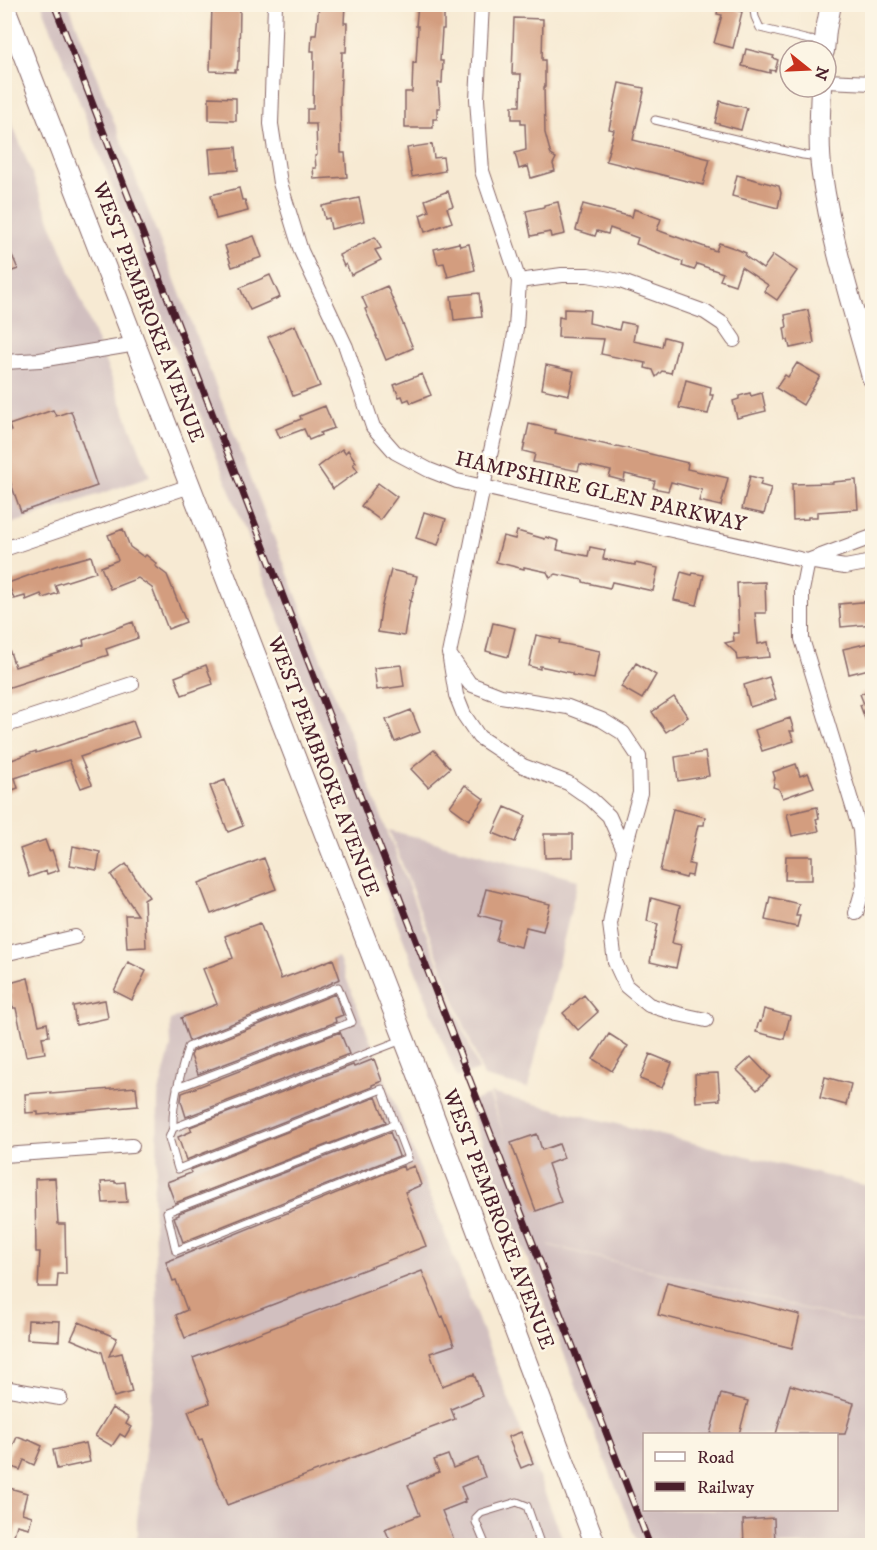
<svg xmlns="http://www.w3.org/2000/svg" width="877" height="1550" font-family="'IM FELL DW Pica',serif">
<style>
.industrial{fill:#d1bfbf;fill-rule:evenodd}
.building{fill:#d39d7f}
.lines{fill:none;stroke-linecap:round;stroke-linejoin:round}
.service-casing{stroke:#876666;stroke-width:9}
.minor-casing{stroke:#876666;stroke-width:16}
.secondary-casing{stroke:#876666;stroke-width:22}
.service{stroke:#fff;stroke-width:7}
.minor{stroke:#fff;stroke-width:14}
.secondary{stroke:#fff;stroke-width:20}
.rail-casing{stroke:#4a1f2b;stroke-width:7}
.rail{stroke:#fcf5e5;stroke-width:4.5;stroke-dasharray:14;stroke-linecap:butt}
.labels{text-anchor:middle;stroke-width:5;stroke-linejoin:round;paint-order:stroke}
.street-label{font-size:21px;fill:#4a1f2b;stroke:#fcf5e5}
</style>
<rect width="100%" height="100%" fill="#fcf5e5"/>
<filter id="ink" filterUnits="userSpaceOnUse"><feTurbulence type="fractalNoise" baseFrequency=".0167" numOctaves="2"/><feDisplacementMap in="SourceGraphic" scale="12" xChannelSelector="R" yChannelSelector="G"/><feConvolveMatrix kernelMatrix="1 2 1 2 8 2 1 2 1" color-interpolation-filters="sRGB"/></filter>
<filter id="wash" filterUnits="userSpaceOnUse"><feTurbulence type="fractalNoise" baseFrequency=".008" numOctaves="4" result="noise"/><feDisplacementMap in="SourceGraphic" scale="24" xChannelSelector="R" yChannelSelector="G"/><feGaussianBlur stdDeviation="1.35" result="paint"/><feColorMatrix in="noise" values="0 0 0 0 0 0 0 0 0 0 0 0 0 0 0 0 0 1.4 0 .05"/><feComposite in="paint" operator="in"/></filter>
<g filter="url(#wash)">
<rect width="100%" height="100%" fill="#f7ead3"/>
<!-- industrial -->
<path class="industrial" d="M42,5H69L479,1070L457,1078Z
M4,102L150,477L5,526H4Z
M389,830L578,880L528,1088L484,1077Z
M338,957L565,1545L137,1546V1520L158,1342L153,1192L157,1162L158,1096L171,1046L170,1020Z
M490,1093L872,1187V1278L863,1323L546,1244L547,1245L872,1326V1545H638L467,1103L489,1095L507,1143ZM644,1434H836V1510H644Z"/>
<g id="blocks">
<!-- building -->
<path class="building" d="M319,4H345L344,23H347L346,52H342L340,101L341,153H345L347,177L314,179L313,168H316L315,156L317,155L316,124H307V109H313L314,51H311L312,35H316Z
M418,4H444V29H442L440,61H443L442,83H438L440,108H437V119H433V128H405V92H412L413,62L416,63L418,26H416Z
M719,4H739L737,10L742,12L733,48L714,43L722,15L717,14Z
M212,6L240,7L239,61H238L237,70H235V72L210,71Z
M514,18L543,19L542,60H545V87H544L545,133L551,155L556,158L553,164L555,171L531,178L528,166L519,169L515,153L526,150L525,124H521V119H512V106H520L521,74H512Z
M746,49L774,56L773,58L778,60L775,71L770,70V73L742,66Z
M619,83L644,88L643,92H644L633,140L710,159L703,185L606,161L614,130L609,129Z
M209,97L236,98V121L209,120Z
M720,101L747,108L741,130L715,123Z
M432,144L434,158L443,157L445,171L412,177L407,148Z
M236,147L238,170L211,172L209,149Z
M737,175L779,186L781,193L778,208L732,196Z
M239,188L242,200H245L248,211L216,219L211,195Z
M448,191L453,206L447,208L452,222L425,232L420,215L429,211L425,200Z
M359,198L364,221L331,229L329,218L325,219L322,206Z
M558,202L565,234L551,237L550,232L531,236L526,211L544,207V205Z
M583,204L632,217L634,209L661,219L657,230L716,251L719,243L734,248L746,253L745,256L763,269L773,255L797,271L777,300L764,291L768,285L741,267L735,285L720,280L723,273L697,264L694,270L682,266L683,262L636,244L638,238L610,228L608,234L597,231L595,236L576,230Z
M254,236L262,257L232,267L225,246Z
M4,237L18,269L4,274Z
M375,237L381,248L375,250L381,260L351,275L346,264L344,266L339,255Z
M459,243L460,246L469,244L475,270L448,277L444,263L438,264L434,249Z
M270,275L280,297L250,310L240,288Z
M387,286L413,348L386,360L376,336H377L365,309L367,308L362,297Z
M479,293L482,317L454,320L451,296Z
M564,309L590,310L589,323L619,330L621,322L636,325L633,341L662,347L664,337L679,341L671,373L662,371L656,377L653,370L645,368L646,363L601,354L604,339L558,337L559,317L564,318Z
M808,310L814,343L790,348L788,340H786L784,328L787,327L785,315Z
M295,325L320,386L293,396L279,359L268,337Z
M797,363L820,376L803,405L776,388L785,375L788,377Z
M546,365L574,371L569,395L542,389Z
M422,374L431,395L411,403L409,399L404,401L402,396L399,397L394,385Z
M686,380L711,387L710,395H713L708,414L679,408Z
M750,393L751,396L762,393L766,411L737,418L733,401L739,399V396Z
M325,406L334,428L320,433L321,435L309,440L304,429L280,438L276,429L301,419L300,416Z
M53,410L56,416L71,411L97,486L21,512L4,464V433L11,431L9,425Z
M529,424L556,430L555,433L616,447L617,446L688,463L687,469L728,478L721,506L699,501L702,490L671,482L668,491L653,488L655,481L625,474L624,481L609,477L611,471L580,464L578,471L533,462L535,454L523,451Z
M342,449L345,453L348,450L356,462L353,464L358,471L333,489L318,467Z
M750,476L762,479L760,485L771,488L764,514L742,509Z
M856,480L858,509L817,512V517H808V519L793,520L792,484L833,483V482Z
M378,483L397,497L380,520L361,506Z
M424,512L446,519L438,545L416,538Z
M123,529L130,547L144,557L146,555L157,564L155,566L167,575L186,622L168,629L152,588L138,578L110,589L101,567L118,560L108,535Z
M517,531L545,539L546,537L559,541L557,550L588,556L590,547L605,550L603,559L635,565V563L658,568L653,591L612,582L610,588L587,583L583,582V580L556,574L550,578L547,572L524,567V569L496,562L503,536L515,539Z
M91,556L96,572L55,585L58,593L43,598L41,594L26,600L25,596L14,599L8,583L58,565Z
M391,570L417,576L411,601L410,600L404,636L378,632L381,609Z
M681,572L692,575L693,573L704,575L697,605L674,600Z
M765,582L766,613H755L758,644L768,642L770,657L737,660L736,653L725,643L734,641L733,633H739L737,583Z
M873,601V624L841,627L839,604Z
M133,622L138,638L106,649L108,655L4,689V643H7L15,667L84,645L83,640Z
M493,623L515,628L508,657L486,651Z
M536,635L560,640L559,643L600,651L594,679L572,675V673L540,666V669L529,666Z
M869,643L873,657V668L849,674L843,649Z
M636,663L656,675L642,699L621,687Z
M206,665L213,684L182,695L175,677Z
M401,665L404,686L377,690L374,668Z
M769,677L776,699L750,707L744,685Z
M873,689V735H871L860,705L864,704L860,694Z
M674,697L688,717L666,732L652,712Z
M411,710L420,732L395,742L386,720Z
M790,718L794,731H790L794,741L762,751L755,730Z
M133,721L139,737L80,757L92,784L81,788L69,760L15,778L18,788L4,793V754L7,753L9,761L36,751V753Z
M434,750L450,768L428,787L411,769Z
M705,752L709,776L678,781L675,757Z
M796,764L800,776L808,773L814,787L783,798L779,789L773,787L775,778L773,772Z
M225,780L243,826L228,832L210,786Z
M465,785L484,799L469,820L450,806Z
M505,807L526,816L515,842L493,833Z
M817,807L819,818L816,819L819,831L792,836L787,814Z
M673,809L705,817L704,825H698L689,864L694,865L692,876L687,875L686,878L660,871Z
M544,834H573V857L545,858Z
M45,840L49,851L52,850L59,870L47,874L46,871L29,877L20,849Z
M73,846L100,852L97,870L70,865Z
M786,856H812V880H785Z
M264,858L276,889L211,914L199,883Z
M126,864L149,897L144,900L146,947L127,948L125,915H138L111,875Z
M486,889L550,904L543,931L526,927L521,947L496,941L501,921L479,915Z
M770,897L799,904L796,916H800L797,927L765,920Z
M651,898L680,906L672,943L681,945L676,968L650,962L658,924L647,921Z
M260,923L281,979L333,959L340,979L332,982V983L189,1041L181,1018L217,1004L203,969L233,958L225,936Z
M128,962L146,971L132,1000L114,991Z
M28,978L39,1025L47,1023L49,1036L42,1037L45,1053L26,1056L16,1008H13L10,994H12L10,983Z
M335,994L343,1015L335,1018L336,1022L198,1074L191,1056L193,1051Z
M584,995L598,1012L578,1030L563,1013Z
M105,1000L108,1018L76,1025L73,1006Z
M764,1009L790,1016L784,1039L756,1032L759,1021L761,1022Z
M340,1032L349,1054L186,1117L181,1101L182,1093Z
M609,1034L628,1046L612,1071L593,1059Z
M650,1054L672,1063L662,1088L640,1079Z
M751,1057L770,1077L757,1090L737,1070Z
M374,1059L382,1081L372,1085V1087L186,1160L178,1137L192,1131L190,1127L353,1065L354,1067Z
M718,1073L720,1100L696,1102L695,1074Z
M825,1077L851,1084L846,1105L820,1098Z
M136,1087L138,1106L38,1115V1112L26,1113L25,1094L51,1092V1094Z
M376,1097L386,1122L175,1203L167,1182L191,1173L190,1170Z
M390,1132L399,1156L183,1242L174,1217L179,1215V1213Z
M537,1134L542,1150L559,1144L564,1158L548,1164L561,1202L536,1211L511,1143Z
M403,1166L404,1170L414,1166L421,1185L405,1192L426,1246L185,1338L176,1315L187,1310L176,1280L173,1281L166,1262Z
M55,1178L58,1224H65L66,1274H58L57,1287H38L40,1252H36L35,1179Z
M115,1181V1183L125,1182L127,1202L103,1203L101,1182Z
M422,1271L441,1317L443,1316L454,1345L430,1353L442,1386L474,1374L482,1396L451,1409L455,1419L227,1505L202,1439L199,1440L188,1411L210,1403L193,1358Z
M667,1282L800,1315L792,1348L658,1315Z
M28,1320L60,1321L59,1341L27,1339Z
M79,1322L117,1338L109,1356L122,1353L132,1392L114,1397L102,1352L71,1339Z
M790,1385L854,1403L845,1434H776Z
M721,1394L748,1401L739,1434H710Z
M112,1408L129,1418L126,1424L131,1427L125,1437L120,1434L112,1446L95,1436Z
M521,1432L533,1463L521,1468L508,1437Z
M17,1437L28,1441L29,1440L42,1446L34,1465L24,1460L20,1470L5,1464Z
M86,1443L90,1462L57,1469L53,1450Z
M448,1455L453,1468L478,1458L485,1477L461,1487L466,1499H464L465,1502L442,1511L456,1545H392L385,1529L420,1515L408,1485L439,1472L434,1460Z
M6,1487L27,1493L22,1513L32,1516L29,1528L17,1525L11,1545H4V1494Z
M774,1518L775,1545H744L743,1520Z"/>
</g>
</g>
<g filter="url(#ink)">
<use href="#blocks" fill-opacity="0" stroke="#876666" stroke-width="1.5"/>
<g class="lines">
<!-- service casing -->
<g class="service-casing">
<path id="service" d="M753,4L755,17L760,28L809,40L824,41
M655,120L803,155L819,157
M177,1088L352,1022L338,987L188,1047C181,1073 172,1100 173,1128L402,1040
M173,1128L169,1138L178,1169L382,1089L395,1124L167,1212L176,1251L408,1158L395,1124
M486,1546L476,1522V1518L481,1513L517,1502L527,1506L541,1546"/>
</g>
<!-- minor casing -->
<g class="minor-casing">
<path id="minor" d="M275,4L271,124L280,183L301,251L346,347L373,427L395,452L429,470L457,481L808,561L845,567L872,562
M482,4L477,99L482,171L519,281L516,328L508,374L483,487L449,654L470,684L501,696L568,707L602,720L623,733L639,757L640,793L624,850L610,924L615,962L626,986L649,1005L678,1014L706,1020
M826,81L872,83
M519,281L562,275H588L620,281L705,312L723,324L734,340
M4,362L40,360L136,344
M4,549L190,486
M810,560L872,537
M808,561L802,591V639L860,830L864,885L856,913
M450,659L456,695L464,715L479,737L523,766L568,783L591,799L609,816L624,850
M4,726L132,684
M4,954L75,937
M4,1155L132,1146
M4,1388L60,1398"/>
</g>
<!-- secondary casing -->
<g class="secondary-casing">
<path id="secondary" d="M4,5L429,1103L596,1546
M824,51L826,30L831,4
M821,87C820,116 818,146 822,175C832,244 854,311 872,377"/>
</g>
<!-- service -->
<use href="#service" class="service"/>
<!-- minor -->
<use href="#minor" class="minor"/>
<!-- secondary -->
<use href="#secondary" class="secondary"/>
<!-- rail casing -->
<g class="rail-casing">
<path id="rail" d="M54,4L650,1546"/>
</g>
<!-- rail -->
<use href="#rail" class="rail"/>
</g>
</g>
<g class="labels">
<!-- street labels -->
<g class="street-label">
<text transform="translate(149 312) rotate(69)" y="7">WEST PEMBROKE AVENUE</text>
<text transform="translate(601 491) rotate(13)" y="7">HAMPSHIRE GLEN PARKWAY</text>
<text transform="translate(324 766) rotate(69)" y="7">WEST PEMBROKE AVENUE</text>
<text transform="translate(499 1219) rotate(69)" y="7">WEST PEMBROKE AVENUE</text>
</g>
</g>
<!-- margin -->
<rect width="877" height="1550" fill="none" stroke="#fcf5e5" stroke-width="24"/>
<!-- legend -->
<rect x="643" y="1433" width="195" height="78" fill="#fcf5e5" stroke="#b59f9b" stroke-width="1.5"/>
<rect x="655" y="1452" width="30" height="9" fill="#ffffff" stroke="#b59f9b" stroke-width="1.5"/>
<text x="697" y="1463" font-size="18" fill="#4a1f2b">Road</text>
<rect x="655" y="1482" width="30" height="9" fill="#4a1f2b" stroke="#b59f9b" stroke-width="1.5"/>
<text x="697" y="1493" font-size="18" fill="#4a1f2b">Railway</text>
<!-- north arrow -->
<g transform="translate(808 69) rotate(108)"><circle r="28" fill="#fcf5e5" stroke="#b59f9b" stroke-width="1.5"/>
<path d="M0-4.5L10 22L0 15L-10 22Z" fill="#c8321e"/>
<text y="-9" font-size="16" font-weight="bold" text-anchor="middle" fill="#4a1f2b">N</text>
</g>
</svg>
